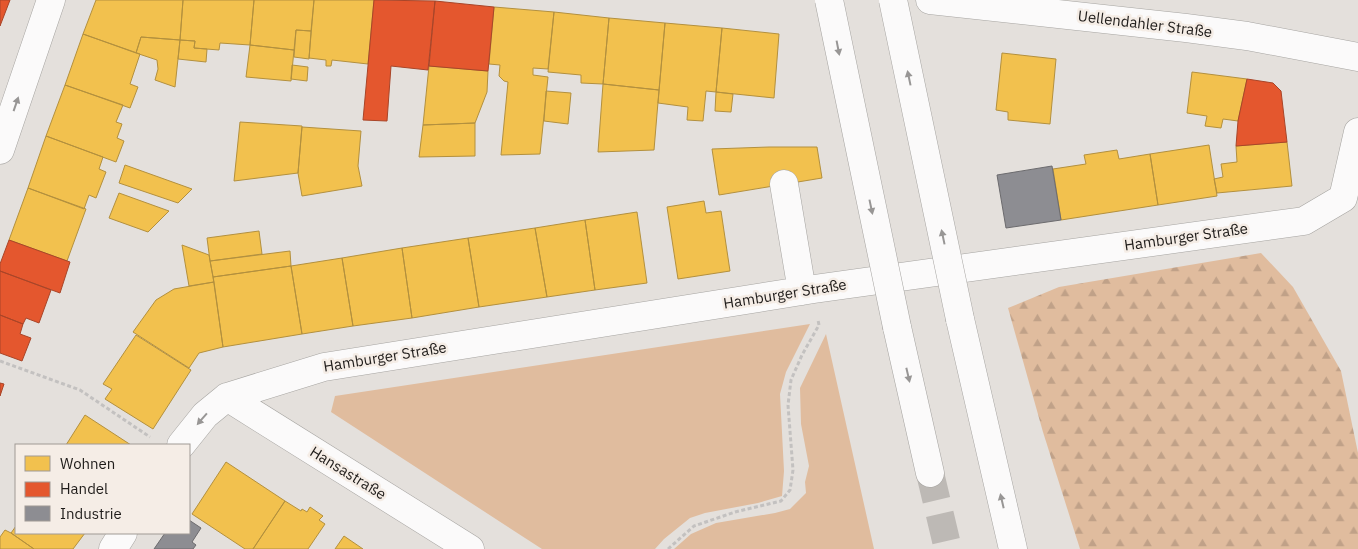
<svg xmlns="http://www.w3.org/2000/svg" width="1358" height="549" font-family="'IBM Plex Sans',sans-serif">
<style>
.green{fill:#e0bc9e}
.forest{fill:url(#forest-firs)}
.homes{fill:#f2c14e;stroke:#b3903e}
.shops{fill:#e4572e;stroke:#a94528}
.industry{fill:#8d8d92;stroke:#6c6b6e}
.lines{fill:none;stroke-linecap:round;stroke-linejoin:round}
.highway-tunnel{stroke:#bdb9b5;stroke-width:28;stroke-dasharray:28 14;stroke-linecap:butt}
.minor-casing{stroke:#a6a4a1;stroke-width:29}
.major-casing{stroke:#a6a4a1;stroke-width:29}
.highway-casing{stroke:#a6a4a1;stroke-width:29}
.path{stroke:#c3c1c0;stroke-width:3;stroke-dasharray:4 2.5;stroke-linecap:butt}
.minor{stroke:#fbfafa;stroke-width:28}
.major{stroke:#fbfafa;stroke-width:28}
.highway{stroke:#fbfafa;stroke-width:28}
.highway-bridge-casing{stroke:#a6a4a1;stroke-width:29;stroke-linecap:butt}
.highway-bridge{stroke:#fbfafa;stroke-width:28}
.oneway{fill:#989695}
.labels{text-anchor:middle;stroke-width:5;stroke-linejoin:round;paint-order:stroke}
.street-label{font-size:15px;fill:#1f1c1a;stroke:#f5ede6}
</style>
<defs>
<pattern id="forest-firs" width="22" height="20" patternUnits="userSpaceOnUse" patternTransform="scale(1.25)"><rect width="22" height="20" fill="#e0bc9e"/><path d="M5 1l3.5 6h-7zM16 11l3.5 6h-7z" fill="#c0a188"/></pattern>
</defs>
<rect width="100%" height="100%" fill="#e4e0dc"/>
<!-- green -->
<path class="green" d="M810,324L786,372L780,394L784,471L782,496L758,503L705,513L690,518L664,539L655,549H542L331,412L335,396Z
M826,334L874,549H674L691,534L716,523L775,513L790,509L806,493L805,482L809,466L801,424L800,388Z"/>
<!-- forest -->
<path class="forest" d="M1261,253L1293,287L1341,371L1358,453V549H1080L1043,432L1008,308L1059,287Z"/>
<!-- homes -->
<path class="homes" d="M96,0H183L180,40L141,37L136,53L83,34Z
M183,0H254L250,45L220,43L219,50L194,48L195,41L180,40Z
M254,0H314L311,31L296,30L294,50L250,45Z
M314,0H374L368,64L332,60L331,66H326V60L309,58Z
M494,7L554,12L548,69L533,68V75L548,77L540,154L501,155L508,82L504,81L499,76L500,65L489,64Z
M554,12L609,18L603,84L581,83V75L548,72Z
M609,18L665,23L659,90L603,84Z
M665,23L722,28L716,92L706,91L703,121L687,120L688,107L658,103Z
M722,28L779,34L774,98L716,92Z
M296,30L311,31L309,59L294,57Z
M83,34L140,54L130,84L138,87L130,108L65,85Z
M141,37L180,40L175,87L155,80L158,69L157,60L136,53Z
M180,40L195,41L194,48L207,49L206,62L178,59Z
M250,45L294,50L291,81L246,77Z
M1002,53L1056,59L1050,124L1008,120V112L996,110Z
M292,65L308,67L307,81L291,79Z
M429,66L488,71L487,92L475,123L423,125Z
M1192,72L1247,79L1238,121L1223,119L1221,128L1205,126L1207,116L1187,113Z
M603,84L659,90L654,150L598,152Z
M65,85L123,105L116,122L122,124L117,138L124,141L116,162L46,136Z
M546,91L571,93L568,124L544,121Z
M716,92L733,94L731,112L715,111Z
M240,122L302,126L298,173L234,181Z
M475,123V156L419,157L423,125Z
M302,127L361,131L358,166L362,186L302,196L298,173Z
M46,136L103,157L99,169L106,172L96,198L89,195L84,209L28,188Z
M1287,142L1292,186L1217,193L1214,179L1223,177L1221,164L1237,162L1236,146Z
M1209,145L1217,196L1158,205L1150,154Z
M769,147H817L822,178L719,195L712,149Z
M1117,150L1119,159L1150,154L1158,205L1061,220L1053,169L1086,164L1084,155Z
M125,165L192,189L178,203L119,183Z
M28,188L86,209L67,261L9,240Z
M119,193L169,211L148,232L109,218Z
M704,201L706,213L721,211L730,271L678,279L667,207Z
M637,212L647,283L595,290L585,220Z
M585,220L595,290L547,297L535,228Z
M535,228L547,297L479,307L468,238Z
M259,231L262,254L210,261L207,238Z
M468,238L479,307L412,318L402,248Z
M182,245L209,255L214,282L189,286Z
M402,248L412,318L353,326L342,258Z
M290,251L291,266L213,277L210,261Z
M342,258L353,326L302,334L291,266Z
M291,266L302,334L223,347L213,277Z
M214,282L223,347L199,353L189,368L133,332L156,300L174,289Z
M136,335L191,370L153,429L105,399L112,389L103,384Z
M85,415L131,445H66Z
M226,462L285,501L253,549H245L192,514Z
M285,501L301,511L302,509L307,512L310,507L323,516L319,520L325,524L308,549H253Z
M16,526V533H85L73,549H34L11,533Z
M5,530L11,533L34,549H0V537Z
M344,536L363,549H335Z"/>
<!-- shops -->
<path class="shops" d="M0,0H10L0,26Z
M374,0L435,1L428,70L391,66L387,121L363,120Z
M435,1L494,7L488,71L429,66Z
M1247,79L1273,83L1281,91L1287,142L1236,146L1238,121Z
M9,240L70,262L60,293L0,271V264Z
M0,271L51,290L39,323L26,318L23,324L0,315Z
M0,315L23,324L20,334L31,338L22,361L0,353Z
M0,383L4,384L0,396Z"/>
<!-- industry -->
<path class="industry" d="M1052,166L1061,220L1006,228L997,175Z
M189,520L201,528L192,542L196,545L193,549H154L165,533H189Z"/>
<g class="lines">
<!-- highway-tunnel -->
<path class="highway-tunnel" d="M930,473L948,549"/>
<!-- minor casing -->
<g class="minor-casing">
<path id="minor" d="M0,150L51,0
M784,184L802,291
M227,397L470,549
M181,445L205,415L227,397L324,367L814,289L1304,221L1343,198L1358,132
M113,549L123,533"/>
</g>
<!-- major casing -->
<g class="major-casing">
<path id="major" d="M930,0L1186,28L1247,36L1358,57"/>
</g>
<!-- highway casing -->
<g class="highway-casing">
<path id="highway" d="M960,319L1013,549
M897,327L930,473"/>
</g>
<!-- path -->
<path class="path" d="M0,361L80,390L150,437
M668,549L694,526L735,512L781,501L790,490L793,470L788,405L791,380L802,355L819,325L818,320"/>
<!-- minor -->
<use href="#minor" class="minor"/>
<!-- major -->
<use href="#major" class="major"/>
<!-- highway -->
<use href="#highway" class="highway"/>
<!-- highway-bridge casing -->
<g class="highway-bridge-casing">
<path id="highway-bridge" d="M829,0L897,327
M893,0L960,319"/>
</g>
<!-- highway-bridge -->
<use href="#highway-bridge" class="highway-bridge"/>
</g>
<!-- one-way arrows -->
<defs><path id="oneway-solid" d="M-6-.8H1V-3.2L6.5 0L1 3.2V.8H-6Z" transform="scale(1.25)"/></defs>
<g class="oneway">
<use href="#oneway-solid" transform="translate(838 48) rotate(79)"/>
<use href="#oneway-solid" transform="translate(909 78) rotate(-102)"/>
<use href="#oneway-solid" transform="translate(16 104) rotate(-71)"/>
<use href="#oneway-solid" transform="translate(871 207) rotate(78)"/>
<use href="#oneway-solid" transform="translate(943 237) rotate(-102)"/>
<use href="#oneway-solid" transform="translate(908 375) rotate(77)"/>
<use href="#oneway-solid" transform="translate(202 419) rotate(131)"/>
<use href="#oneway-solid" transform="translate(1002 501) rotate(-103)"/>
</g>
<g class="labels">
<!-- street labels -->
<g class="street-label">
<text transform="translate(1145 24) rotate(7)" y="5">Uellendahler Straße</text>
<text transform="translate(1186 237) rotate(-8)" y="5">Hamburger Straße</text>
<text transform="translate(785 294) rotate(-9)" y="5">Hamburger Straße</text>
<text transform="translate(385 357) rotate(-9)" y="5">Hamburger Straße</text>
<text transform="translate(348 473) rotate(32)" y="5">Hansastraße</text>
</g>
</g>
<!-- legend -->
<rect x="15" y="444" width="175" height="90" fill="#f5ede6" stroke="#9f9994"/>
<rect x="25" y="456" width="25" height="15" fill="#f2c14e" stroke="#9f9994"/>
<text x="60" y="469" font-size="15" fill="#1f1c1a">Wohnen</text>
<rect x="25" y="482" width="25" height="15" fill="#e4572e" stroke="#9f9994"/>
<text x="60" y="494" font-size="15" fill="#1f1c1a">Handel</text>
<rect x="25" y="506" width="25" height="15" fill="#8d8d92" stroke="#9f9994"/>
<text x="60" y="519" font-size="15" fill="#1f1c1a">Industrie</text>
</svg>
